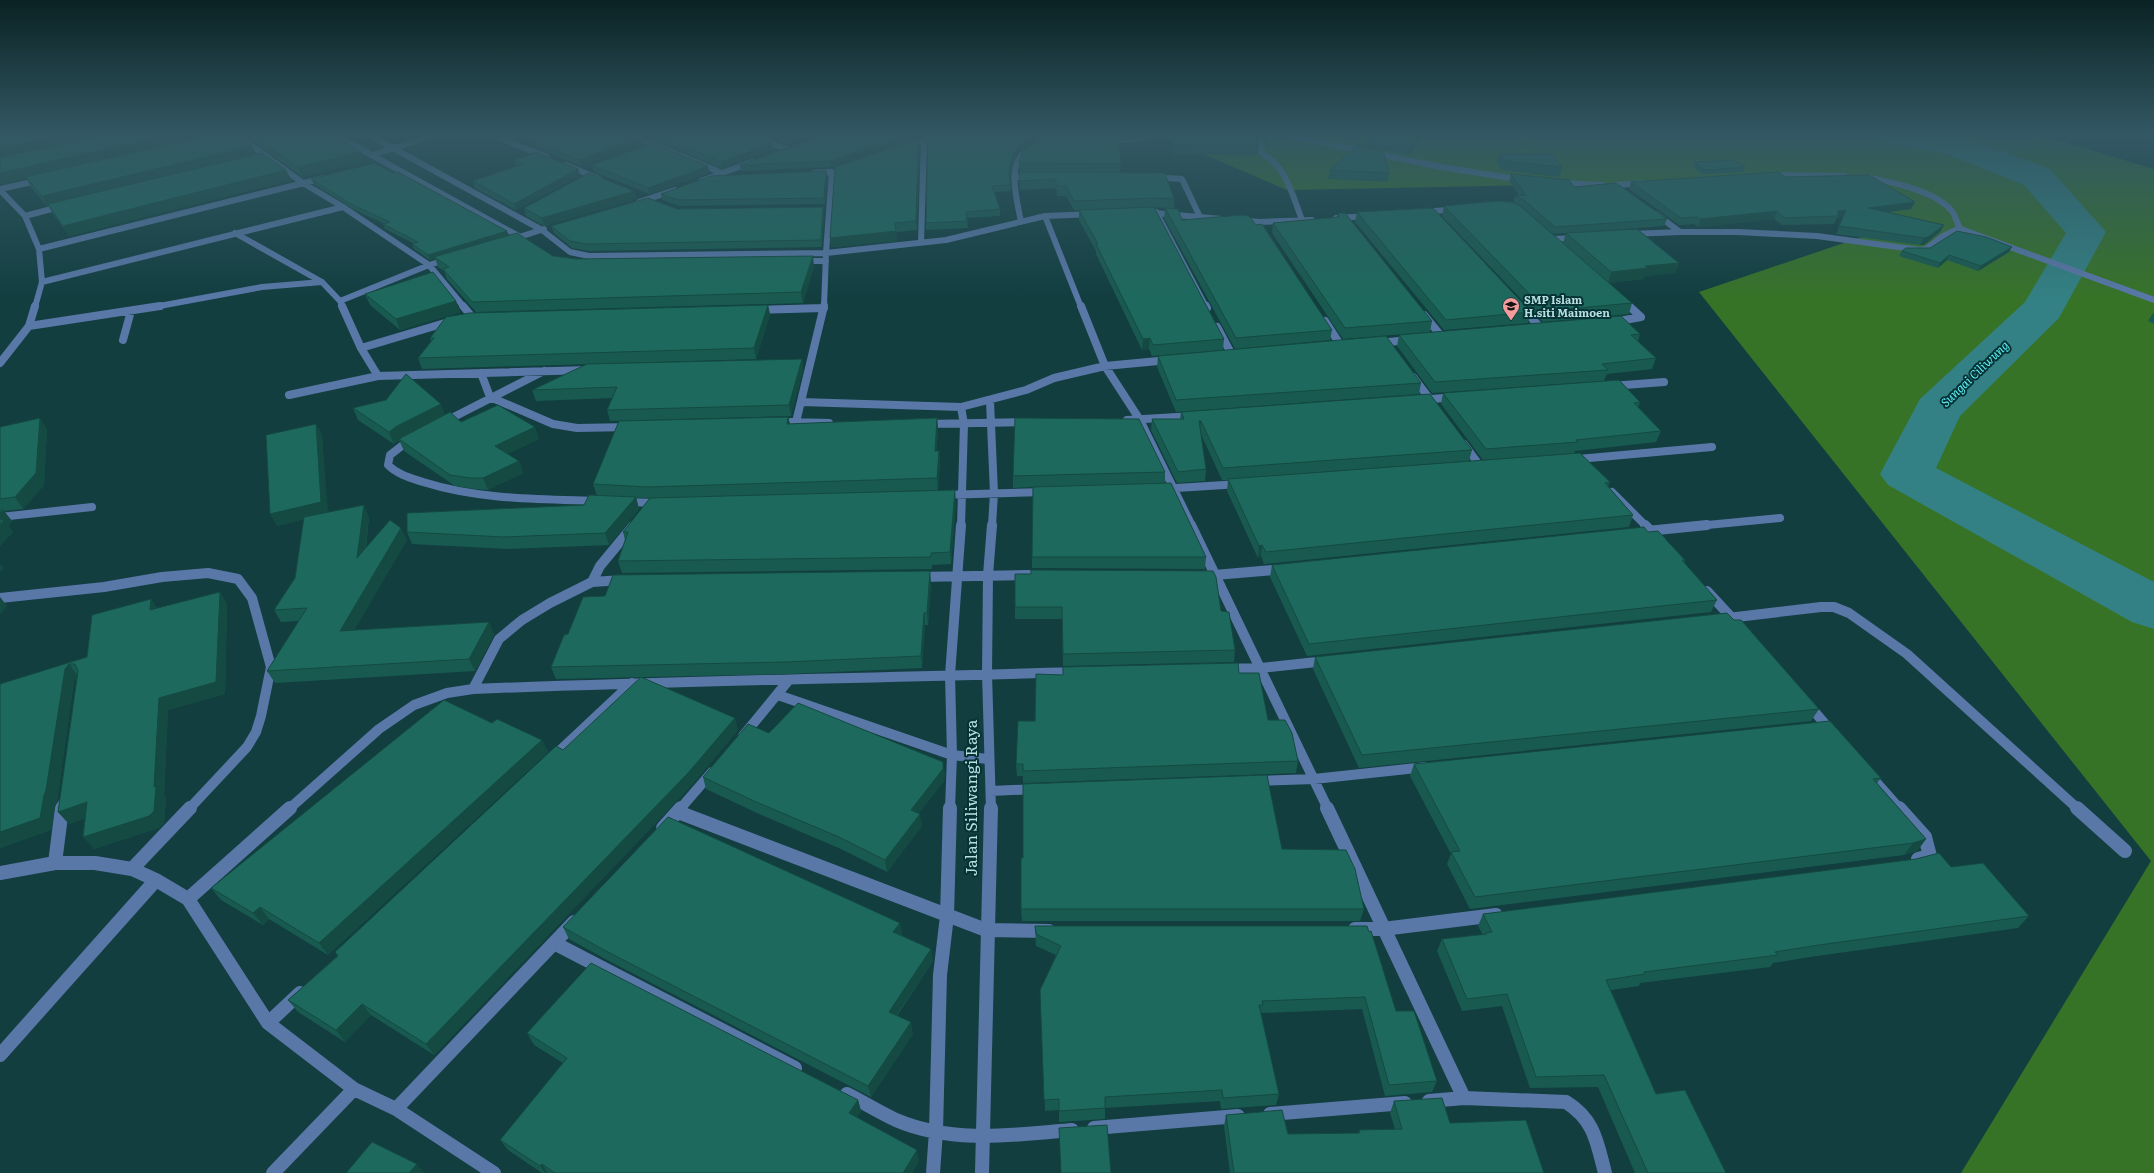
<svg xmlns="http://www.w3.org/2000/svg" width="2154" height="1173" font-family="Literata,serif">
<style>
.forest{fill:#377327}
.lines{fill:none;stroke-linecap:round;stroke-linejoin:round}
.river{fill:#338184;fill-rule:evenodd}
.minor-far3{stroke:#5978a8;stroke-width:6}
.minor-far2{stroke:#5978a8;stroke-width:8}
.minor-far1{stroke:#5978a8;stroke-width:10}
.minor{stroke:#5978a8;stroke-width:14}
.wall{fill:#195a50}
.shaded-wall{fill:#144a41}
.building{fill:#1d695d;stroke:#144a41}
.labels{text-anchor:middle;stroke-width:4;stroke-linejoin:round;paint-order:stroke}
.far-poi-label{font-size:11px;font-weight:bold;fill:#b8dedf;stroke:#053335;text-anchor:start}
.far-water-label{font-size:12px;font-style:italic;fill:#5df0f7;stroke:#053335}
.near-street-label{font-size:16px;fill:#b8dedf;stroke:#053335}
</style>
<rect width="100%" height="100%" fill="#123e40"/>
<!-- forest -->
<path class="forest" d="M1161,136H2044L2154,169V1173H1961L2151,861L1699,292L1900,224L1830,179L1287,190Z"/>
<g class="lines">
<!-- river -->
<path class="river" d="M1879,136H1961L2050,169L2106,232L2059,318L1960,416L1936,468L2154,582V629L2132,622L1888,485L1880,474L1920,399L2025,302L2066,233L2024,185L1947,154L1884,143Z"/>
<!-- minor-far3 -->
<path class="minor-far3" d="M238,136L303,183L343,207L429,265L464,307
M337,136L522,238
M371,136L542,230L570,252L589,256L826,253L832,172L814,173
M495,136L547,157
M633,136L722,173
M751,136L789,150
M1258,136L1262,153C1287,168 1292,194 1302,220
M1291,136L1441,167L1523,180
M1105,141L1139,139L1149,136
M906,146L937,136
M372,155L433,136
M566,165L599,179
M1770,175L1844,176
M1014,177H1032
M1152,177L1182,179L1200,217
M1866,177C1890,182 1934,190 1951,210C1956,215 1956,223 1961,229L2154,300
M701,181L752,162
M1559,183L1603,185
M0,189L41,180
M0,190L25,216L39,249L42,282L35,307
M1623,191L1615,185L1644,183
M639,202L675,190
M1143,212L1222,219
M1156,212L1206,307
M1424,212L1458,209
M25,216L63,206
M1045,216L1081,307
M1336,218L1370,216
M1240,220L1259,222L1312,220
M1021,222C1018,205 1007,166 1023,154C1032,148 1040,147 1043,136
M1680,232H1738L1817,236L1920,250L1926,249L1943,236L1960,228
M235,233L322,282L340,301
M1630,234L1680,232L1656,214
M1552,239L1578,238
M510,240L544,229
M921,242L924,140
M39,249L324,178
M800,261H826
M42,282L343,207
M1621,298L1630,307
M154,307L262,287L322,282
M343,307L340,301L429,265L449,259
M824,307L826,253L946,240L1045,216L1093,214"/>
<!-- minor-far2 -->
<path class="minor-far2" d="M342,306L361,348L378,376
M463,306L473,318
M1081,306L1105,366L1140,420L1192,526
M1206,306L1207,308
M1520,306L1541,328
M756,310L824,308
M1424,315L1442,337
M1325,321L1341,346
M1614,322L1641,317L1629,306
M29,326L160,306
M1217,327L1232,355
M123,340L131,311
M1377,343L1410,340
M361,348L455,320
M0,363L29,326L35,306
M481,373L490,397L553,424L577,428L631,427
M1413,377L1432,402
M1611,386L1664,382
M289,395L378,376L589,370
M1420,400L1456,397
M990,401L994,493L992,526
M801,402L961,407L1026,390L1054,378L1105,366L1169,360
M1127,420L1194,416
M444,422L544,371
M791,422L829,423
M796,422L824,306
M925,424L1029,422
M412,438L390,455L388,465C398,475 411,478 423,482C480,500 540,499 599,501
M1464,444L1480,466
M1578,459L1712,447
M1160,489L1240,484
M1612,492L1646,526
M942,495L1046,492
M624,502L658,503
M0,517L92,507
M961,526L964,424L961,407
M1697,526L1780,518"/>
<!-- minor-far1 -->
<path class="minor-far1" d="M1191,525L1328,809
M1645,525L1661,541
M1647,531L1707,525
M1203,576L1285,569
M917,577L1029,575
M592,582L600,566L633,526
M1707,591L1742,629
M0,598L104,587L162,577L208,573L238,579L252,598L271,667L261,716L256,732L247,747L189,809
M1728,618L1821,607H1834L1849,613L1907,654L2078,809
M1226,669L1261,668L1326,661
M473,689L499,639L522,620L550,603L592,582L623,580
M778,695L952,755L988,759
M1807,703L1832,732
M743,736L788,681
M551,759L632,683
M1869,774L1900,809
M1254,781L1314,779L1426,767
M991,791L1037,789
M62,809L63,803
M289,809L379,729L414,705L447,693L473,689C674,681 875,678 1076,672
M680,809L712,772
M950,809L952,755L950,675L961,525
M991,809L987,674L988,575L992,525"/>
<!-- minor -->
<path class="minor" d="M1327,808L1464,1098
M1899,808L1925,837L1930,856L1918,859
M2077,808L2125,851
M678,812L986,930L1049,931
M663,828L681,808
M55,863L62,808
M132,869L190,808
M0,873L55,863H95L132,869L156,880L188,899L268,1023L354,1089L396,1109L494,1173
M188,899L290,808
M1355,929H1383L1496,915
M554,943L795,1068
M268,1023L300,993
M0,1055L156,880
M847,1094C863,1102 879,1112 896,1120C952,1144 1014,1135 1072,1130
M1429,1101L1464,1098L1566,1102C1595,1120 1597,1143 1605,1173
M396,1109L574,922
M1270,1114L1405,1103
M1094,1128L1238,1116
M273,1173L354,1089
M933,1173L936,1131L940,975L947,916L950,808
M982,1173L991,808"/>
</g>
<!-- wall -->
<path class="wall" d="M0,136L256,155L286,170L291,180L69,236L53,214L48,205L47,206L31,187L26,178L0,184Z
M245,136H333L365,161L303,177Z
M520,136H635L639,138L640,144L581,166L536,147L534,141L536,140Z
M644,136H754L773,149L722,168Z
M763,136H809L787,144Z
M819,136H924L831,167L741,171L740,165Z
M932,136L1034,141L1020,150L1014,158L1010,175L1011,191L994,192L1000,209V216L967,218L968,228L926,230V223Z
M1172,136H1256L1259,146L1258,155L1173,154Z
M1263,136H1269L1268,151Z
M1369,136H1421L1409,155L1365,146L1366,139Z
M919,147L917,230L896,232L897,241L831,247Z
M1499,154L1562,167L1559,177L1502,170L1497,163Z
M514,160L578,169L580,176L516,210L475,188L473,181L516,166Z
M1694,162L1745,167L1743,172L1703,174L1693,167Z
M1019,163L1121,164L1120,173L1020,172Z
M592,165L708,166L709,173L650,194L594,172Z
M1330,170L1389,173L1388,182L1328,179Z
M1019,172L1174,199V209L1182,220L1332,330L1330,340L1235,349L1164,218L1165,208L1154,207L1224,339L1223,350L1152,356L1149,349L1142,350L1096,254V251L1079,220V210H1074L1066,196H1057L1056,188L1020,190Z
M393,173L509,235L553,256L576,259L814,266L803,303L476,312L447,279L444,271L438,267L435,258L430,260L414,249L412,244L413,243L385,229L383,224H385L355,210L314,184L311,179Z
M1511,174L1574,187L1667,219L1664,226L1571,233L1679,263L1675,273L1645,276L1644,279L1608,283L1563,243L1566,233L1553,234L1522,207H1520L1632,303L1629,314L1543,322L1442,216L1444,206L1513,203L1515,196L1519,195L1509,181Z
M827,177L825,204L679,206L663,200L661,194Z
M1785,177L1911,209L1888,212L1944,225L1940,232L1924,245H1920L1836,234L1843,217L1837,218L1834,224L1782,225L1774,219L1698,227L1694,224L1679,225L1629,189L1631,182Z
M636,199L544,226L526,216L524,208Z
M823,207L824,214L822,247L589,251L572,248L554,233L551,226L677,209Z
M1357,212L1531,312L1528,323L1444,330L1355,222Z
M1338,213L1432,321L1430,332L1343,339L1272,233L1273,223L1337,217Z
M1902,251L2009,252L1978,271L1947,260L1938,268L1899,256Z
M365,294L456,301L460,312L400,330L370,305Z
M768,305L770,315L756,359L422,369L418,358L431,341L430,338Z
M2153,313H2154V324L2148,321Z
M1640,334L1638,341L1656,358L1652,369L1607,374L1604,381L1432,393L1397,346L1399,335Z
M1158,356L1421,383L1419,394L1176,412L1157,367Z
M802,359L803,370L791,416L610,421L607,410L612,398L536,401L532,390Z
M1443,393L1640,402L1638,408L1661,431L1656,442L1575,451L1574,454L1483,460L1441,404Z
M353,408L445,415L461,422L539,439L507,454L519,461L523,473L488,490L475,489L455,486L404,451L399,440L394,444L358,420Z
M1181,412L1472,450L1469,461L1222,480L1200,432L1206,469L1205,481L1177,483L1151,430L1152,419H1180Z
M788,417L790,424L937,418L938,430L936,451H939L940,462L938,490L745,496L956,502L951,564L932,565V569L622,573L618,561L625,540L623,532L650,498L597,496L593,484Z
M316,424L322,435L327,512L369,517L366,548L407,540L354,630L489,622L494,635L475,671L275,683L267,671L299,621L281,622L274,610L295,578L304,519L277,526Z
M0,427L47,429L44,485L23,509L4,511L12,521L8,526L13,532L0,546Z
M1165,472V483L1206,557L1205,569L1032,568L1033,487L1013,488V476Z
M1228,479L1610,482L1608,486L1633,515L1629,527L1264,564L1261,556L1258,558L1227,491Z
M636,497L639,509L609,545L508,549L412,544L407,532Z
M1648,532L1685,560L1684,563L1717,600L1711,612L1307,656L1270,577L1272,565Z
M1015,574L1221,611L1235,650L1234,662L1063,666L1062,619H1015Z
M931,582L928,625H925L922,668L788,674L556,679L551,667L568,634Z
M220,592L227,604L225,694L168,710L164,795L166,798L164,823L159,828L94,849L85,818L69,824L58,812L77,677L74,681L57,802L55,807L51,830L0,848V684L87,657L151,599L157,608Z
M1734,620L1819,709L1811,721L1359,768L1313,669L1315,657Z
M1239,673L1268,720L1298,761L1296,773L1023,783V776H1017L1016,764L1035,721L1063,675Z
M492,723L542,740L548,752L328,955L269,919L263,925L221,900L211,888Z
M738,730L692,785L434,1055L371,1015L345,1042L298,1012L288,1000L337,956L335,952L563,750Z
M769,733L945,774L944,781L919,813L922,826L887,872L841,849L757,813L706,789L703,777Z
M1414,764L1881,778L1877,783L1926,839L1917,851L1904,855L1470,909L1447,864L1451,854L1410,776Z
M1951,867L2029,916L2018,928L1810,957L1773,963L1770,967L1640,983L1639,986L1611,990L1656,1094L1726,1173H1635L1598,1087L1530,1088L1502,1006L1462,1011L1437,951L1442,939L1483,935L1478,926L1483,914Z
M1021,909H1364L1360,921H1022Z
M900,923L902,935H901L931,949L933,961L897,1016L913,1034L871,1097L609,961L569,939L563,927Z
M1035,926L1369,932L1396,1011L1437,1081L1432,1092L1385,1096L1362,1009L1261,1013V1015L1279,1094L1276,1105L1221,1109L1220,1101L1105,1108V1119L1059,1122V1110L1045,1111L1040,990L1056,955L1036,946Z
M527,1033L858,1100L861,1111L857,1117L919,1161L912,1173H542L508,1150L500,1140L563,1063L534,1045Z
M1394,1101L1450,1123L1544,1173H1230L1224,1126L1226,1115L1288,1134L1358,1133L1359,1130L1395,1129L1390,1113Z"/>
<!-- shaded-wall -->
<path class="shaded-wall" d="M56,136H104L0,158V148Z
M163,136H207L0,184V173Z
M791,136H809L787,144L786,138Z
M905,136H924L831,167L830,161Z
M1033,136H1038L1034,141L1020,150L1014,158L1009,177V170L1014,152L1020,144Z
M1418,136H1421L1409,155L1411,147Z
M639,138L640,144L581,166L579,160Z
M918,139L919,147L917,230L916,221Z
M772,143L773,149L722,168L721,162Z
M252,146L256,155L47,206L42,196Z
M361,152L365,161L303,177L298,167Z
M708,166L709,173L650,194L648,188Z
M578,169L580,176L516,210L514,204Z
M286,170L291,180L69,236L63,226Z
M826,171L827,177L825,204L824,198Z
M634,191L636,199L544,226L542,218Z
M1915,202L1911,209L1865,215L1868,208Z
M823,207L824,214L822,247L821,240Z
M1846,210L1843,217L1837,218L1838,216V211Z
M1777,211L1774,219L1698,227L1701,219Z
M895,223L897,241L831,247L830,238Z
M1944,225L1940,232L1924,245H1920L1924,238Z
M507,231L509,236L434,257L435,258L430,260L428,255Z
M2012,247L2009,252L1978,271L1981,266Z
M1949,255L1947,260L1938,268L1940,263Z
M813,256L814,266L803,303L801,292Z
M1679,263L1675,273L1645,276L1644,279L1608,283L1611,272L1645,266Z
M456,301L460,312L400,330L396,319Z
M768,305L770,315L756,359L754,348Z
M1150,338L1149,349L1142,350L1143,339Z
M802,359L803,370L791,416L789,405Z
M441,404L445,415L402,437L394,444L389,432L397,426Z
M788,417L791,428L787,424Z
M40,418L47,429L44,485L23,509L15,497Z
M937,418L938,430L936,462L935,451Z
M1199,421H1201L1200,432Z
M316,424L322,435L328,513L277,526L270,514Z
M535,427L539,439L499,458L495,446Z
M939,451L940,462L938,490L937,478Z
M519,461L523,473L488,490L483,478Z
M955,490L956,502L951,564L950,552Z
M636,497L639,509L609,545L605,533Z
M364,505L369,517L363,570L357,558Z
M3,510L12,521L8,526L13,532L0,546V513Z
M401,528L407,540L347,643L340,631Z
M1262,545L1261,556L1258,558L1259,546Z
M0,563L4,568L0,573Z
M930,571L931,582L928,625L927,613Z
M220,592L227,604L225,694L168,710L164,795L166,798L164,823L159,828L94,849L83,837L159,698Z
M0,597L7,606L0,615Z
M151,599L159,611L150,610Z
M924,613L925,625L922,668L921,656Z
M489,622L494,635L475,671L469,659Z
M69,664L78,676L74,681L57,802L55,807L51,830L0,848V832L65,669Z
M735,718L738,730L692,785L434,1055L426,1044Z
M542,740L548,752L328,955L319,943Z
M943,762L945,774L944,781L912,822L911,810Z
M87,802L98,814L69,824L58,812Z
M920,814L922,826L887,872L885,860Z
M1926,839L1917,851L1904,855L1913,843Z
M260,907L269,919L263,925L253,913Z
M900,923L902,935L895,944L893,932Z
M931,949L933,961L891,1023L889,1012Z
M362,1004L371,1015L345,1042L336,1030Z
M911,1022L913,1034L871,1097L868,1086Z
M858,1100L861,1111L852,1124L849,1113Z
M917,1150L919,1161L912,1173H903Z
M417,1164L424,1173H409Z
M542,1164L548,1173H545L540,1166Z"/>
<!-- building -->
<path class="building" d="M0,136H56L0,148Z
M102,136H163L0,173V157Z
M205,136H239L252,146L42,196L26,177Z
M254,136H333L361,152L298,167Z
M541,136H635L639,138L579,160L534,141L545,137Z
M658,136H754L772,143L721,162Z
M780,136H791L786,138Z
M819,136H905L830,161L740,165Z
M932,136H1033L1020,144L1014,152L1009,170L1010,185L992,186L1000,209L966,212L967,221L926,223L928,138Z
M1118,136L1121,164L1019,163L1022,153L1026,148L1043,137Z
M1173,136H1256L1259,146L1173,145Z
M1267,136H1269V142Z
M1369,136H1418L1411,147L1366,139Z
M918,139L916,221L895,223L896,231L830,238L835,167Z
M652,143L708,166L648,188L592,165Z
M1358,145L1383,150L1389,173L1330,170Z
M536,152L578,169L514,204L473,181L524,164L514,160Z
M262,153L286,170L63,226L48,204Z
M1499,154H1552L1562,167L1504,161Z
M1734,160L1745,167L1705,170L1694,162Z
M375,163L393,173L398,172L507,231L428,255L412,244L418,242L383,224L390,222L353,205L311,179Z
M826,171L824,198L678,200L661,194L711,176Z
M1019,172L1165,173L1174,199L1156,198L1074,201L1066,186H1057L1055,179L1020,181Z
M1779,172L1785,177L1869,175L1915,202L1868,208L1944,225L1928,237L1924,238L1839,226L1846,210L1838,211V216L1785,218L1777,211L1701,219L1697,217L1681,218L1631,182Z
M589,173L634,191L542,218L524,208Z
M1511,174L1569,180L1574,187L1616,183L1667,219L1555,227L1524,200L1515,196L1526,195Z
M648,198L677,209L823,207L821,240L587,244L570,241L551,226Z
M1496,201L1511,202L1519,205L1632,303L1546,311L1444,206Z
M1154,207L1224,339L1153,345L1150,338L1143,339L1096,244H1098L1079,210Z
M1165,208L1178,209L1182,220L1241,215L1249,216L1256,225L1262,224L1332,330L1236,338Z
M1433,208L1531,312L1446,320L1357,212Z
M1338,213H1345L1432,321L1345,328L1273,223L1339,217Z
M1637,229L1679,263L1645,266L1648,268L1611,272L1566,233Z
M1957,231L1986,237L2012,247L1981,266L1949,255L1940,263L1902,251L1906,248H1930Z
M517,233L553,256L576,259L813,256L801,292L472,302L443,269L449,267L434,257Z
M433,272L456,301L396,319L365,294Z
M768,305L754,348L418,358L434,338H430L446,317L470,313Z
M1621,316L1640,334L1631,335L1656,358L1602,364L1608,370L1435,382L1399,335Z
M1386,336L1421,383L1176,400L1158,356Z
M802,359L789,405L607,410L617,387L532,390L587,364Z
M406,374L441,404L397,426L389,432L353,408L386,400Z
M1619,380L1640,402L1634,403L1661,431L1576,440L1578,442L1486,449L1443,393Z
M1430,394L1472,450L1223,468L1201,421H1199L1206,469L1178,472L1152,419H1184L1181,412Z
M498,405L535,427L495,446L519,461L483,478H470L450,475L399,439L450,412L461,422Z
M788,417L787,424L937,418L935,451H939L937,478L648,487L593,484L619,421Z
M40,418L36,473L15,497L0,499V427Z
M1015,418L1139,419L1165,472L1013,476Z
M316,424L321,502L270,514L266,435Z
M1580,453L1610,482L1605,483L1633,515L1266,552L1262,545L1259,546L1228,479Z
M1171,483L1206,557H1032L1033,487Z
M955,490L950,552L931,553V557L618,561L628,532H623L650,498Z
M589,495L636,497L605,533L503,537L407,532V513L584,505Z
M364,505L357,558L390,520L401,528L340,631L489,622L469,659L267,671L307,608L274,610L295,578L304,517Z
M0,510H3L0,513Z
M0,520H4L0,525Z
M1644,527L1648,532L1658,531L1685,560H1682L1717,600L1309,644L1272,565Z
M1031,570L1213,571L1216,577L1221,611L1229,612L1235,650L1063,654L1062,607H1015V574H1031Z
M930,571L927,613H924L921,656L785,662L551,667L564,635L568,634L583,597L605,596L613,575Z
M220,592L216,682L159,698L154,787L156,786L154,811L149,816L83,837L87,802L58,812L78,671L75,664H69L65,669L46,790L44,795L40,818L0,832V684L87,657L92,615L151,599L150,610Z
M1727,613L1734,620H1741L1819,709L1362,755L1315,657Z
M1238,663L1239,673H1259L1268,720H1285L1292,733L1298,761L1023,771V764H1016L1018,721H1035L1036,674L1063,675V667Z
M641,677L735,718L688,773L426,1044L362,1004L336,1030L288,1000L337,957L338,955L335,952L556,746L563,750Z
M444,700L492,723L497,719L542,740L319,943L260,907L253,913L211,888Z
M798,703L943,762V769L911,810L920,814L885,860L839,837L754,801L703,777L748,724L769,733Z
M1830,721L1881,778L1873,779L1926,839L1913,843L1475,897L1451,852L1460,851L1414,764Z
M1267,775L1282,849L1346,850L1355,869L1364,909H1021V858H1023V784Z
M668,817L900,923L893,932L931,949L889,1012L911,1022L868,1086L604,950L563,927Z
M1939,853L1951,867L1983,863L2029,916L1819,945L1775,952L1778,955L1644,972L1645,974L1606,980L1656,1094L1685,1090L1726,1173H1648L1604,1075L1536,1077L1507,994L1467,999L1442,939L1487,934L1486,933L1492,932L1483,914L1916,859Z
M1035,926H1367L1369,932L1371,931L1396,1011H1414L1437,1081L1389,1085L1365,997L1262,1001L1263,1005H1259L1279,1094L1223,1098L1222,1090L1105,1097V1108L1059,1111V1099L1044,1100L1040,990L1061,946L1036,934Z
M591,963L858,1100L849,1113L917,1150L903,1173H555L542,1164L540,1166L500,1140L567,1058L527,1033Z
M1442,1098L1450,1123L1526,1120L1544,1173H1234L1226,1115L1282,1110L1288,1134L1360,1133L1359,1130L1402,1129L1394,1101Z
M1107,1125L1111,1173H1061L1059,1128Z
M372,1142L417,1164L409,1173H346Z"/>
<!-- sky -->
<linearGradient id="sky" x2="0" y2="1"><stop stop-color="#0a2223"/><stop offset="0.45" stop-color="#335864"/><stop offset="1" stop-color="#335864" stop-opacity="0"/></linearGradient>
<rect width="2154" height="300" fill="url(#sky)"/>
<!-- icons -->
<defs>
<g id="school-pin" transform="scale(0.9)"><path d="M0 17L-7.5 6A9.5 9.5 0 1 1 7.5 6Z" fill="#f59b9b" stroke="#053335"/><path d="M0-5L7-2L0 1L-7-2ZM-4 1L0 2.5L4 1V4Q0 6-4 4Z" fill="#111"/></g>
</defs>
<g fill-rule="evenodd">
<use href="#school-pin" x="1511" y="306"/>
</g>
<g class="labels">
<!-- far-poi labels -->
<g class="far-poi-label">
<text x="1524" y="304">SMP Islam<tspan x="1524" dy="13">H.siti Maimoen</tspan></text>
</g>
<!-- far-water labels -->
<g class="far-water-label">
<text transform="translate(1975 374) rotate(-44)" y="4">Sungai Ciliwung</text>
</g>
<!-- near-street labels -->
<g class="near-street-label">
<text transform="translate(971 798) rotate(-90)" y="6">Jalan Siliwangi Raya</text>
</g>
</g>
</svg>
